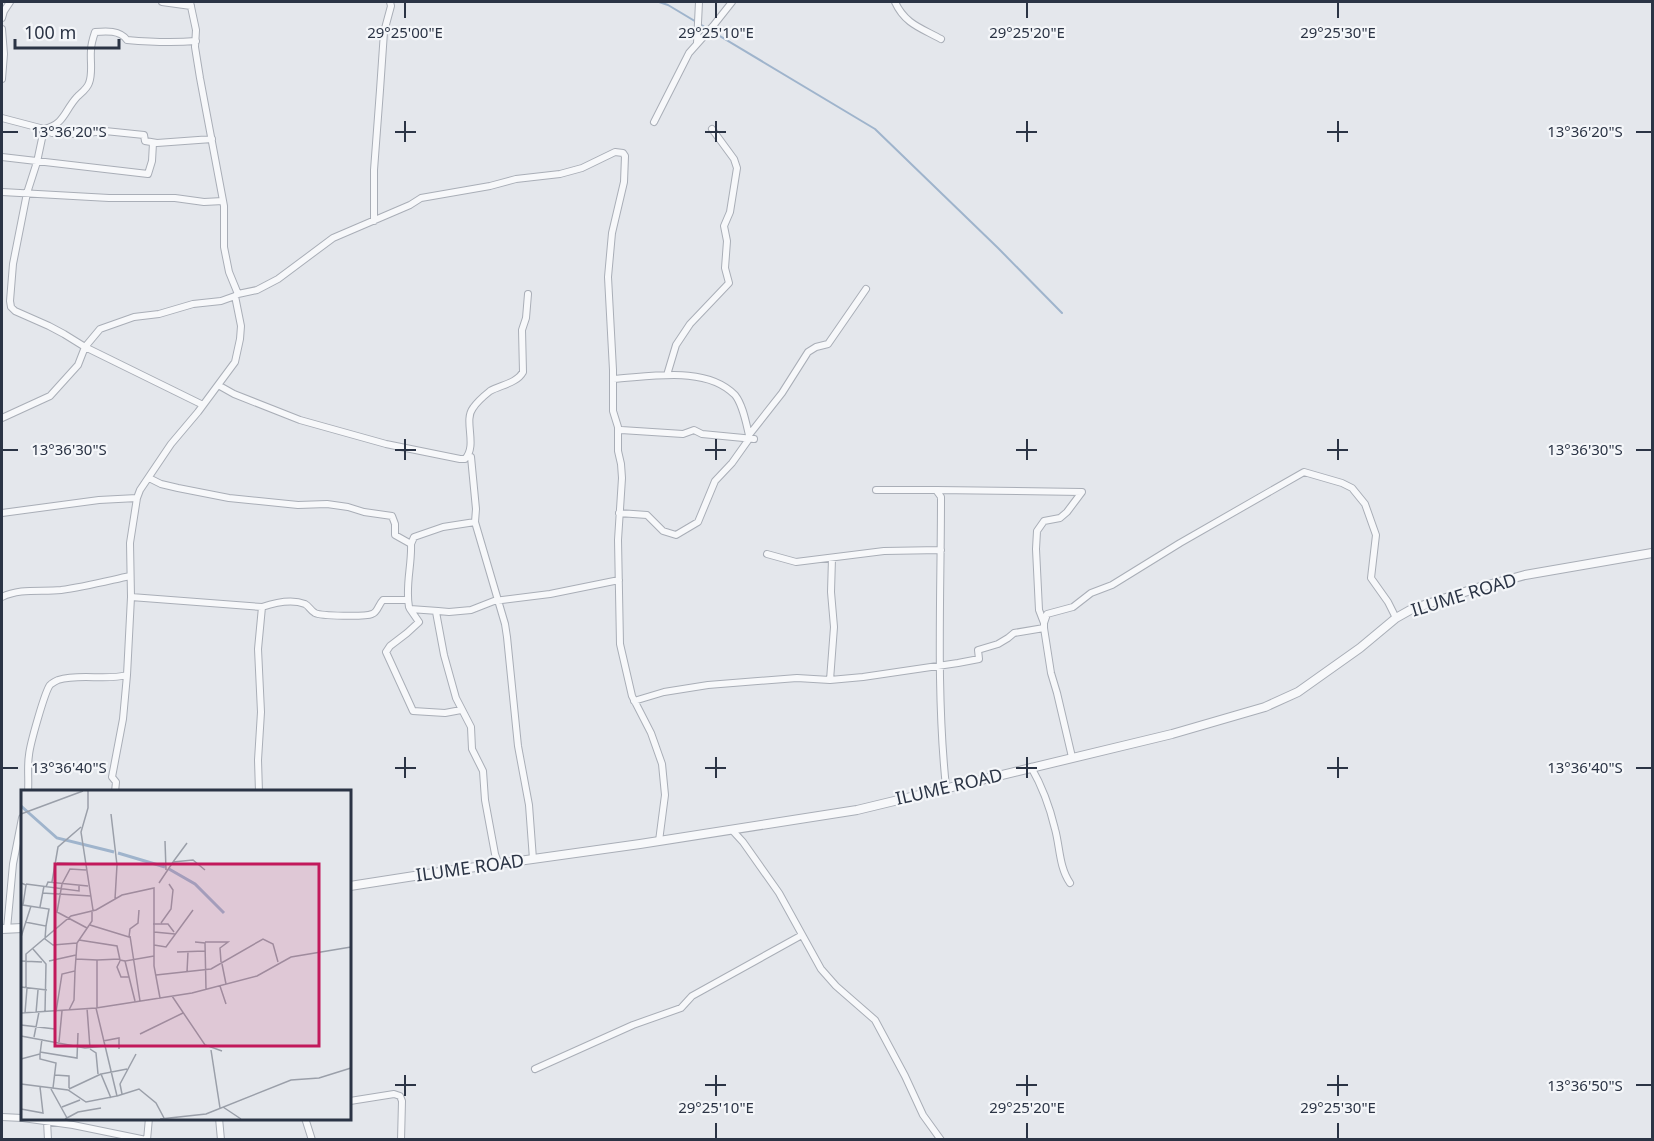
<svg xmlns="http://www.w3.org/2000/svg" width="1654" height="1141" font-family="'Noto Sans',sans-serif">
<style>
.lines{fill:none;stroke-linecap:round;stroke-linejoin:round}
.stream{stroke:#9fb4cc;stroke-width:2}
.minor-casing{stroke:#a9aeb7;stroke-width:8}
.tertiary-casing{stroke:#a9aeb7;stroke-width:10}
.minor{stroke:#f7f8fa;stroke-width:6}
.tertiary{stroke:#f7f8fa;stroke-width:8}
.ticks{fill:none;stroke:#2b3445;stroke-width:2}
.labels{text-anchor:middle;stroke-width:4.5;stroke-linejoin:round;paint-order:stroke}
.street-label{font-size:18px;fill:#2b3445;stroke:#f4f6f9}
.inset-river{fill:none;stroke:#9fb4cc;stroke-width:3}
.inset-road{fill:none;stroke:#9a9fa9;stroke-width:1.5}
.view{fill:#c2185b;fill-opacity:0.15;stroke:#c2185b;stroke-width:3}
.inset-edge{fill:none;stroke:#2b3445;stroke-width:3}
.ticks-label{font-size:15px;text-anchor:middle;fill:#2b3445;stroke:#f4f6f9;stroke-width:4.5;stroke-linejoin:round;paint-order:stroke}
</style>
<rect width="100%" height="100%" fill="#e4e7ec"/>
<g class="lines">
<!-- stream -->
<path class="stream" d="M659,2L668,5L875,129L998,248L1062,313"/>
<!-- minor casing -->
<g class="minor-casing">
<path id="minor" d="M162,2L191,6
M190,2L196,30L195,47L200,78L224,206V247L229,272L238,294
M895,2C905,24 921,28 941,39
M2,18L4,11L10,2
M2,29L4,54L2,79
M196,41C172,43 150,42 127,40C120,30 106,31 95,32C93,38 91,44 91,50C90,61 93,73 89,83C87,89 81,93 77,97C64,111 65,124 44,129L37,162L27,193L13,264L10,301L11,307L15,311L49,326L64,334L85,347L203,405
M697,43L699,2
M2,118L44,129L52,133L78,134L105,131L144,135L145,141L157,143L212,139
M654,122L689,53L713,26L732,2
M2,157L148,174L152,161L153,143
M2,192L109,198H175L204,202L223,201
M374,221V170L380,90L384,32L391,6L390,2
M667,375L676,345L690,324L729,283L725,268L727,241L724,226L730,212L737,168L734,159L712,129
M613,379C650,377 706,365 735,395C743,405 746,423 749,435
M218,385L234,394L300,420L386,444L460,459H465C478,445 463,421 473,408C477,402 485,395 490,391C501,385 517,383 523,372L522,330L526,318L528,294
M2,418L50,396L78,365L85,347L100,329L134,317L159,314L193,304L221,301L235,296L238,294L257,290L278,279L333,238L410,205L421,198L490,186L516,179L560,174L582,168L615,152L623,153L625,156L624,182L612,233L608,277L613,370V411L618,427V451L621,464L622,478L618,540L620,644L632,696L651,733L662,764L665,795L659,841
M621,430L683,434L694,430L702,434L754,439
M471,457L476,509L475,522L505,624L507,637L518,746L529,805L533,859
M149,478L161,484L178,488L229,498L298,505L327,504L348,507L364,512L392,516L395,524V535L411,544C412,565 405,586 409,607L410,609L438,611
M876,490H936L941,497C941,594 936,691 946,787
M936,490L1082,492L1067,512L1060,518L1044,521L1037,531L1036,549L1039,610L1044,623
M2,513L99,500L137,498
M619,513L647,515L663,531L676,535L698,522L715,481L732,463L749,439V435L782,393L808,352L816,347L828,344L866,289
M411,544L414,537L443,527L475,522
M767,554L796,562L884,551L941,550
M2,597C20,588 41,592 61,590C84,587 107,581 130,576
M131,597L262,607L258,649L261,712L258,760L259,792
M262,607C274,603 292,599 305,604C309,606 310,610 315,613C321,616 365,617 372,614C378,612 378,605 383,600H408
M410,609L419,622L407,633L390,646L386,652L413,711L445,713L461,710
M1044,628L1051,673L1057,693L1072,757
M830,680L834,627L831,592L832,558
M634,701L664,692L708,685L797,678L830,680L863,677L958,663L979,659L978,650L998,644L1008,638L1014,633L1044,628V623L1047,614L1073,607L1091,593L1112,585L1180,543L1304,472L1342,483L1352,488L1365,504L1376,535L1371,578L1388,602L1396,618
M1031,767C1042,786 1050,808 1055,829C1060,847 1059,867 1070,883
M28,792C29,779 27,767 29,755C30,744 45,691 50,685C52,683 56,681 58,680C81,673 105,681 127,675L131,597L130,543L137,498L140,490L171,444L198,412L235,362L240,339L241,326L235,296
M115,792L116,782L112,777L123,719L127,675
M732,830L743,842L779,893L821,969L836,986L875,1020L905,1076L923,1115L941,1140
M499,865L495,854L485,800L483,771L472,749L471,727L456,698L444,655L436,612L438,611L449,612L471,610L494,601L550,594L619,580
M7,929L13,864L22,818
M535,1069L633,1025L681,1008L692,996L802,935
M350,1101L394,1094L400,1096L402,1101L401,1140
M2,1117L22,1118
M23,1118L73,1125L146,1140
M219,1118L221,1140
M305,1118L312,1140
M47,1121L48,1140
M147,1140L149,1118"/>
</g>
<!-- tertiary casing -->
<g class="tertiary-casing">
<path id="tertiary" d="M350,886L440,872L640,844L857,810L1172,734L1265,707L1298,692L1360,648L1396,618L1412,609L1477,588L1525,575L1652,553
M2,929L22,928"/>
</g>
<!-- minor -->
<use href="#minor" class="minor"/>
<!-- tertiary -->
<use href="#tertiary" class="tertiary"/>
</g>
<!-- ticks -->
<path class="ticks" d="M405,3V18M716,3V18M1027,3V18M1338,3V18M405,121V142M716,121V142M1027,121V142M1338,121V142M3,132H18M395,132H416M705,132H726M1016,132H1037M1327,132H1348M1636,132H1651M405,439V460M716,439V460M1027,439V460M1338,439V460M3,450H18M395,450H416M705,450H726M1016,450H1037M1327,450H1348M1636,450H1651M405,757V778M716,757V778M1027,757V778M1338,757V778M3,768H18M395,768H416M705,768H726M1016,768H1037M1327,768H1348M1636,768H1651M405,1075V1096M716,1075V1096M1027,1075V1096M1338,1075V1096M395,1085H416M705,1085H726M1016,1085H1037M1327,1085H1348M1636,1085H1651M716,1123V1138M1027,1123V1138M1338,1123V1138"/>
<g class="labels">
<!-- street labels -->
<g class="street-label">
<text transform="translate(1464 595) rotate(-17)" y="6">ILUME ROAD</text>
<text transform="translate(949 787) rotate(-13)" y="6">ILUME ROAD</text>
<text transform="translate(470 868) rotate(-8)" y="6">ILUME ROAD</text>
</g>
</g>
<!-- overview -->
<g transform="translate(21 790)">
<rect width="330" height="330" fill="#e4e7ec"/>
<path class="inset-river" d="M0,16L36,48L93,62M97,63L144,77M148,79L174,94L203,123"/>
<path class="inset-road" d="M67,1V18L60,42L72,120M0,24L62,1M90,24L96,75L94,109M144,51L145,80M152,72L166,53M36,73L64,74M65,80L49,79L41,94L36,122L66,138M31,92L37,57L60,37M0,93L5,95L2,115L28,119L25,136M138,93L152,72L172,70L184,80M5,94L58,101V96M25,97L27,92L67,96M21,103L70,106M19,117L23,96M4,132L25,136L24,149L32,155L56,153M140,133L150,119L152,100L148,94M132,134H147L153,142M69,135L108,147L109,139L117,133L118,120M133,142L154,144M109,146L119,211M0,147L10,116M58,150L96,156L99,170L104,171M174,152L184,153L185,199M184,152H207L199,158L200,172M133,155L145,157L172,120M12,159L25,174L24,222M156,162L184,161M55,169L76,170V217M76,170L99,169M0,171L21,172M28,171L55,165M99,171L96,177L100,187H108M201,174L205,194M166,182L167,162M135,185L190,179L242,149L252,154L257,172M199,196L205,214M0,197L26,200M5,197V164L50,126L75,120L101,105L133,98V176L139,208M151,206L184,255L201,261M114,211L104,171L133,166M66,218L69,258M48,220L53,210L54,181M35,222L41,184L54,181L56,153L71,131V121M0,223L75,218L171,203L236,186L270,167L330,157M4,223L6,198M15,223L17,200M0,235L34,239M119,244L162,223M0,246L64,258L84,256M13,247L18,222M82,251L98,248V259M38,252L41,221M69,259L75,263L77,284M190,260L199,318M19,262L56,268L57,243M19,264V269L35,273L32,298M0,269L19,264L21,249M0,272V293M34,285L48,286V298M0,294L47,300L65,312L96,306L75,218M30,299L46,328M48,299L80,284M101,304L99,294L115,264M96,306L118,299L135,313L143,328M90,308L80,284L106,279M41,317L59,310M202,317L220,329M0,319L22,323L19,297M44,329L57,322L80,318M139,329L185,324L270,290L298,288L330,278"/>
<path class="view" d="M34,74H298V256H34Z"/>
<rect width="330" height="330" class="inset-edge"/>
</g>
<g class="ticks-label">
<text x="405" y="38">29°25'00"E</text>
<text x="716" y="38">29°25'10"E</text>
<text x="1027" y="38">29°25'20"E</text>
<text x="1338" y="38">29°25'30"E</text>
<text x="69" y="137">13°36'20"S</text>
<text x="1585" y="137">13°36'20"S</text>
<text x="69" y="455">13°36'30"S</text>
<text x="1585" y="455">13°36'30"S</text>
<text x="69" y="773">13°36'40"S</text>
<text x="1585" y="773">13°36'40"S</text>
<text x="1585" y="1091">13°36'50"S</text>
<text x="716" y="1113">29°25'10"E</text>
<text x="1027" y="1113">29°25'20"E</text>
<text x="1338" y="1113">29°25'30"E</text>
</g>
<!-- border -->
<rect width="1654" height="1141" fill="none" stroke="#2b3445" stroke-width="6"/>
<!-- scale -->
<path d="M15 39v9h104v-9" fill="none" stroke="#2b3445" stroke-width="3"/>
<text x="24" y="39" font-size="18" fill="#2b3445" stroke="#f4f6f9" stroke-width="4.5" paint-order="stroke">100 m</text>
</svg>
